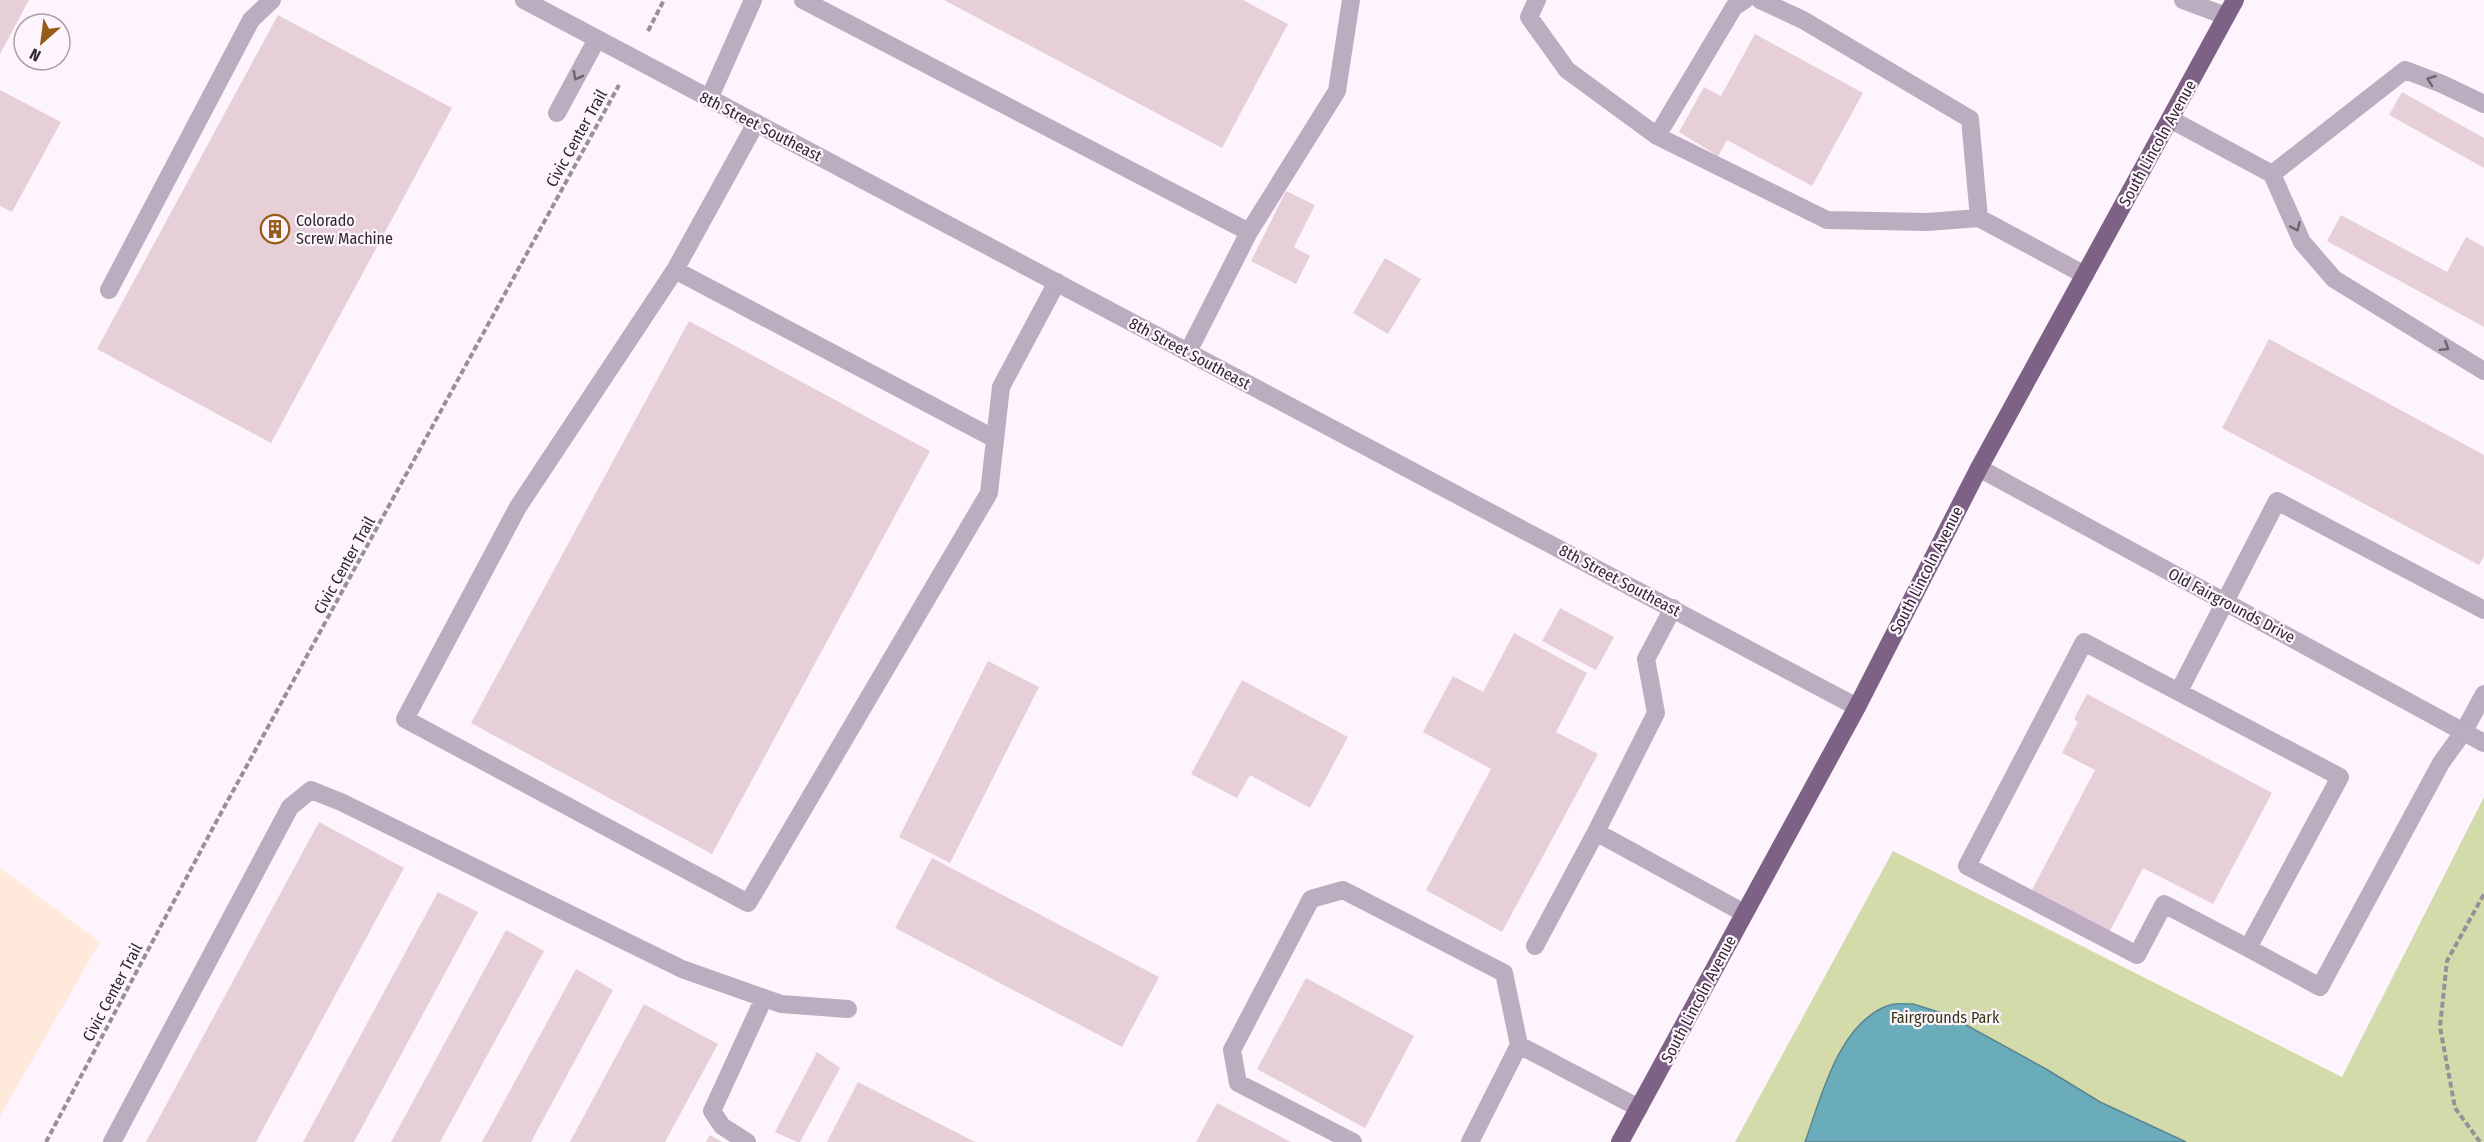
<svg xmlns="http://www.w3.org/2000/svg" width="2484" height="1142" font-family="'Fira Sans Condensed',sans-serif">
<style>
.industrial{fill:#ffe9db}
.green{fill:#d3dbaa}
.water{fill:#6bacba;stroke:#598490;stroke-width:1.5}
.building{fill:#e7cfd8}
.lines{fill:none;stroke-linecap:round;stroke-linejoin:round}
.path{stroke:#989098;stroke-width:4;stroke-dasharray:6 3;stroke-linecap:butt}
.service{stroke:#bbacbf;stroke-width:18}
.minor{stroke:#bbacbf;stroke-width:18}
.trunk{stroke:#7e6285;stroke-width:18}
.oneway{stroke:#6d636f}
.labels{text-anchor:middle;stroke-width:4.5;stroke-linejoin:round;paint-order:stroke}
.street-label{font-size:16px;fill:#2e282e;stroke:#fdf4fe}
.poi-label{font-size:16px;fill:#2e282e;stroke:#fdf4fe;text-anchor:start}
.park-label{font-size:16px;fill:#343912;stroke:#fdf4fe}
</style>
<rect width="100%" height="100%" fill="#fdf4fe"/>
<!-- industrial -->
<path class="industrial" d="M0,868L100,942L0,1116Z"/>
<!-- green -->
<path class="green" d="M2484,797V1142H1735L1893,851L2342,1077Z"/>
<!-- water -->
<path class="water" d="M1913,1004L1948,1015L2046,1069L2100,1102L2186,1142H1805C1821,1098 1839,1021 1890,1005C1897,1003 1906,1004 1913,1004Z"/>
<!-- building -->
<path class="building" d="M0,0H29L0,54Z
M944,0H1243L1288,24L1222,148Z
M278,15L452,108L271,443L97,349Z
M1755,34L1863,93L1812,186L1727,140L1718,156L1679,132L1704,87L1721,96Z
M0,90L61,122L12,212L0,206Z
M2402,92L2484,138V168L2389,115Z
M1286,191L1315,205L1294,247L1310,256L1296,284L1251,261Z
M2341,215L2447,272L2466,237L2484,247V327L2327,241Z
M1385,258L1421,279L1388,334L1353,313Z
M689,321L930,451L712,854L471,723Z
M2269,339L2484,455V556L2479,565L2222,428Z
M1560,608L1614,637L1596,670L1542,641Z
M1514,633L1587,673L1556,732L1598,754L1502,932L1426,890L1491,769L1423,732L1453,676L1483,692Z
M988,661L1039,687L950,863L899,837Z
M1242,680L1348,737L1310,808L1250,775L1237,798L1191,774Z
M2087,694L2272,793L2213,904L2143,868L2110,931L2032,890L2095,770L2062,753L2078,722L2074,719Z
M319,822L404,868L256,1142H146Z
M932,858L1159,977L1122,1047L895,928Z
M438,892L478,912L354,1142H303Z
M506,930L544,951L440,1142H391Z
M576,969L613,990L531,1142H482Z
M1306,978L1414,1036L1365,1128L1257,1069Z
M644,1004L718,1044L665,1142H570Z
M817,1052L840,1068L800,1142H797L775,1132Z
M858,1082L975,1142H827Z
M1217,1103L1291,1142H1196Z
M710,1135L722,1142H706Z"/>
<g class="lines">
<!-- path -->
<path class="path" d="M648,31L664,0
M46,1142L215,824L619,85
M2480,1142L2455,1108L2440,1027L2447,961L2484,894"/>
<!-- service -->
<path class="service" d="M803,0L1249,232
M1537,0L1529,17L1567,70L1657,136L1827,220L1927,222L1979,218L2085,275
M1760,0L1803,20L1970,119L1979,218
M2183,0L2226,16
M709,99L753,0
M557,113L597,39
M2170,119L2272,174L2302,242L2334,279L2484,371
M756,123L675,270L518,507L405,719L748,903L989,493L1001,387L1057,282
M1657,136L1734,7L1745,0
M2272,174L2405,70L2442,84L2484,104
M675,270L995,439
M109,290L251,20L272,0
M1188,352L1249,232L1337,91L1351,0
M2179,691L2277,501L2484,610
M1596,832L1656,713L1646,659L1673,608
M1535,946L1596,832L1744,913
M2248,948L2164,904L2137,955L1967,866L2084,642L2340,777L2248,948L2320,987L2441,763L2464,731L2484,694
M112,1142L290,807L311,790L341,802L682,969L781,1004L848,1009
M747,1142L722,1126L712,1111L764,998
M1353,1142L1238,1083L1232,1050L1311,899L1343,890L1504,973L1519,1045L1639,1108
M1470,1142L1519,1045"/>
<!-- minor -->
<path class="minor" d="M524,0L1857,707
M1979,468L2484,743"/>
<!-- trunk -->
<path class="trunk" d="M1620,1142L1857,707L1979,468L2235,0"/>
</g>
<!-- one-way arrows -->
<defs><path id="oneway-chevron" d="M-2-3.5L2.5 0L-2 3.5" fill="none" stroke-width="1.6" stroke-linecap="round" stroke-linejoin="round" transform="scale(1.5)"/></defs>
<g class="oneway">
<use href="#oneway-chevron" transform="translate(577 76) rotate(118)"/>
<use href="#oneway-chevron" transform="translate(2431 80) rotate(-160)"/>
<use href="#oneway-chevron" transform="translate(2296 227) rotate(66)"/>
<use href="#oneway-chevron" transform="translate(2445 347) rotate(32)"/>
</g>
<!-- icons -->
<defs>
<g id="building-ring" transform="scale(1.5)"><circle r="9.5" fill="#fdf4fe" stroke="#955b19" stroke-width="1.5"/><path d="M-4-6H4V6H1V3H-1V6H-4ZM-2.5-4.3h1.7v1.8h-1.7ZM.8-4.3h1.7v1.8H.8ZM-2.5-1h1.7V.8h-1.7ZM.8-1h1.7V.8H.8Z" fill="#955b19"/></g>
</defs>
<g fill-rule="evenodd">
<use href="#building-ring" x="275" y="229"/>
</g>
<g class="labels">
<!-- street labels -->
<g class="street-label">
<text transform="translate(761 126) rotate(27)" y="6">8th Street Southeast</text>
<text transform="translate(576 138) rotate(-61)" y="6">Civic Center Trail</text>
<text transform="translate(2157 143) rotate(-61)" y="6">South Lincoln Avenue</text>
<text transform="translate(1190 353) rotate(28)" y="6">8th Street Southeast</text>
<text transform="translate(344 565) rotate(-61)" y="6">Civic Center Trail</text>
<text transform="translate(1926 570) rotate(-63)" y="6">South Lincoln Avenue</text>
<text transform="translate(1620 580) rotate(28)" y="6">8th Street Southeast</text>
<text transform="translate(2232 605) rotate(28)" y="6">Old Fairgrounds Drive</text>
<text transform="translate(112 992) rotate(-62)" y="6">Civic Center Trail</text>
<text transform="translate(1698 999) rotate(-62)" y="6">South Lincoln Avenue</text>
</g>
<!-- poi labels -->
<g class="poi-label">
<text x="296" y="226">Colorado<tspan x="296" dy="18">Screw Machine</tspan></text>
</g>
<!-- park labels -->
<g class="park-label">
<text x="1945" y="1023">Fairgrounds Park</text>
</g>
</g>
<!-- north arrow -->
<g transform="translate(42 42) rotate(208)"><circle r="28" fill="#fdf4fe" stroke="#aaa2ab" stroke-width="1.5"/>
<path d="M0-4.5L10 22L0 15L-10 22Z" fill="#955b19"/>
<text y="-9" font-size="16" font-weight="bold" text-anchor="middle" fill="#2e282e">N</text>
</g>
</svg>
